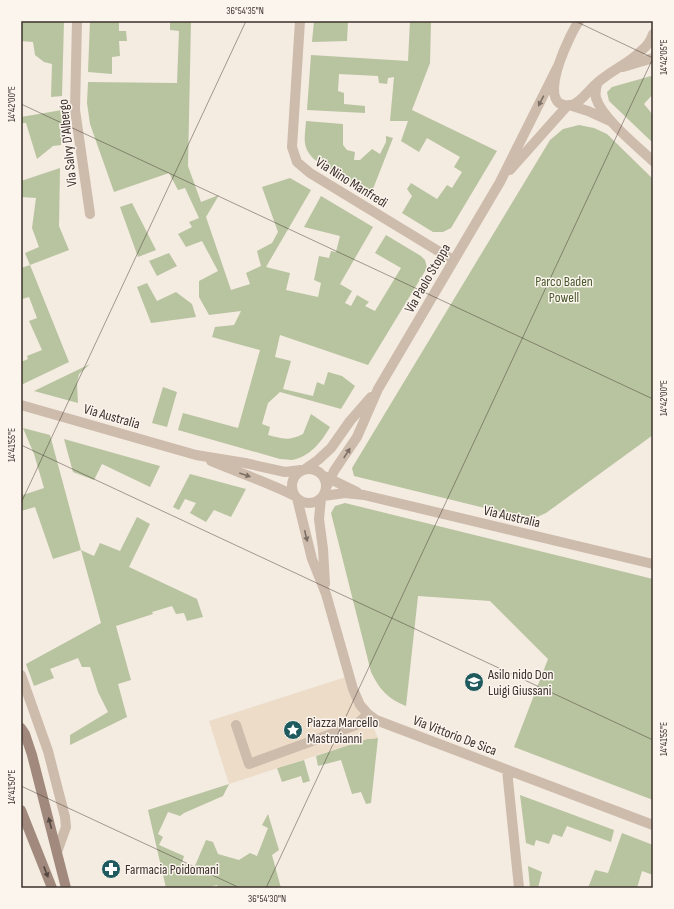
<svg xmlns="http://www.w3.org/2000/svg" width="674" height="909" font-family="'Sofia Sans Condensed',sans-serif">
<style>
.green{fill:#b8c4a0}
.plaza{fill:#ecdcc8}
.lines{fill:none;stroke-linecap:round;stroke-linejoin:round}
.street{stroke:#cdbbac;stroke-width:10}
.secondary{stroke:#a18a7d;stroke-width:10}
.oneway{fill:#7d6f65}
.oneway2{fill:#544640}
.ticks{fill:none;stroke:#3b302b;stroke-width:1;stroke-opacity:0.45}
.labels{text-anchor:middle;stroke-width:3;stroke-linejoin:round;paint-order:stroke}
.street-label{font-size:14px;fill:#3b302b;stroke:#fbf5ee}
.park-label{font-size:14px;fill:#4a5a2e;stroke:#fbf5ee}
.poi-label{font-size:14px;fill:#3b302b;stroke:#fbf5ee;text-anchor:start}
.neatline{fill:none;stroke:#3b302b;stroke-width:1.5}
.ticks-label{font-size:10px;text-anchor:middle;fill:#3b302b}
</style>
<rect width="100%" height="100%" fill="#f4ebe1"/>
<!-- green -->
<path class="green" d="M21,21H64L62,96L51,97L52,64L44,62L35,55L33,42L21,41Z
M90,21H119V31H126L127,41H119L120,56L112,57V74L88,72Z
M170,21H191L188,166L201,202L219,195L206,217L231,290L250,284L246,273L261,266L257,251L272,243L278,232L262,187L290,178L311,190L266,267L290,273L286,290L318,297L321,283L314,280L319,256L329,258L331,251L336,252L340,236L304,227L321,196L373,227L340,284L352,291L345,303L351,306L357,295L369,302L365,306L375,311L401,268L375,253L386,235L421,256L425,260L427,268L368,365L280,335L275,357L291,361L283,389L313,396L317,382L324,385L328,372L342,376L355,386L341,409L280,392L268,403L262,424L270,427L268,435C283,439 289,441 303,434L311,414L330,427C322,441 310,457 292,460C289,460 284,459 280,459L178,430L183,413L238,428L260,350L212,337L215,327L234,325L241,311L209,315L199,297V281L218,271L202,241L186,247L178,234L192,227L189,222L199,218L185,188L178,190L169,173L114,192L90,124L87,103L88,82L177,83L179,31L170,30Z
M314,21H348L347,41L312,42Z
M410,21H431L430,63L412,110L497,151L451,228L443,232H433L402,213L412,196L407,189L411,183L437,199L447,185L452,188L462,172L454,167L460,157L427,138L419,152L401,141L408,121H390L394,77L388,78L387,84L379,83L378,76L339,74L338,91L344,93V104L365,106V113L307,110L311,55L408,61Z
M651,76L653,78V94L644,104L653,115V143L609,101L607,92L612,87Z
M62,110L61,145L53,146L37,159L26,123H21V117Z
M306,121L343,124V145L347,150L355,152L354,160H360L372,149L380,154L386,142V136L393,138L371,194L315,160C301,147 305,138 306,121Z
M579,125L594,128L607,134L653,179V435L546,513L537,517L524,516L497,511L354,476L352,468L550,140L563,129Z
M60,168L59,226L69,250L30,265L69,362L21,385V362L28,359L27,356L42,350L29,321L37,318L29,297L22,299L21,297V268L30,265L25,253L39,247L32,228L36,198L21,197V181Z
M132,203L156,250L138,257L120,207Z
M169,253L177,266L157,276L149,261Z
M147,283L157,301L176,292L192,304L196,317L151,323L137,287Z
M90,364L79,374L77,383L78,403L34,391Z
M163,387L177,392L167,427L152,423Z
M23,428L50,435L81,550L94,556L100,543L120,551L137,517L150,524L129,567L197,599L203,617L187,621L184,613L176,614L172,606L152,612L153,614L116,626L131,680L118,684L127,717L70,745V735L108,712L98,692L90,667H82L78,658L50,669L54,678L34,686L26,664L101,623L81,550L53,559L35,507L21,511V490L23,495L44,488L34,454Z
M64,439L160,466L150,487L102,464L94,480L73,472Z
M190,474L246,489L231,517L214,510L206,522L190,513L196,503L185,499L179,510L173,507Z
M345,503L653,579V800L514,747L548,659L490,601L418,596L406,706C388,699 379,689 371,672L331,513L335,506Z
M378,738L371,803L366,804L361,792L352,794L341,760L318,766L316,756L367,739Z
M304,760L310,781L303,783L301,776L282,782L277,768Z
M229,784L223,796L184,813L180,816L168,812L158,834L163,837L159,845L184,856L182,863L194,868L206,840L213,842L218,854L239,860L250,853L257,856L268,828L262,825L268,814L279,850L272,855L281,888H218L217,885L207,888H166L148,810Z
M520,795L614,830L611,842L567,826L562,837L553,834L549,844L536,840L534,846L526,843Z
M622,833L653,845V875L642,871L637,888H588L595,870L608,873Z
M528,866L542,872L538,888H530Z"/>
<!-- plaza -->
<path class="plaza" d="M349,676L368,714L378,738L367,739L229,784L209,721Z"/>
<g class="lines">
<!-- street -->
<path class="street" d="M77,21L75,110L90,214
M300,21L292,147L297,162L310,173L453,260
M579,21C570,34 543,90 559,103C563,105 567,106 571,105C579,104 590,89 596,84C610,71 628,64 641,51C646,47 651,40 653,34
M623,67L653,58
M598,82C596,87 595,93 596,98C602,118 637,146 653,161
M569,105L588,111L610,121
M510,170L567,106
M21,405L196,455L245,463L285,472L301,470
M211,461C239,473 268,482 295,496
M292 486a17 17 0 1 1 34 0a17 17 0 1 1-34 0Z
M305,469L318,460L331,448L350,421L371,397
M324,476L357,492
M327,486L334,471L357,437L378,389L500,182L558,66
M323,496L345,493L364,495L653,564
M297,498L312,559L326,594L353,689L360,705L368,714L376,720L653,825
M321,498L319,519L323,549L325,584
M21,675L48,751L65,817L66,827L57,852
M236,725L249,764L356,725L368,714
M507,770L519,888"/>
<!-- secondary -->
<path class="secondary" d="M21,728L25,734L32,755L66,888
M21,810L52,888"/>
</g>
<!-- one-way arrows -->
<defs><path id="oneway-solid" d="M-6-.8H1V-3.2L6.5 0L1 3.2V.8H-6Z"/></defs>
<g class="oneway">
<use href="#oneway-solid" transform="translate(541 101) rotate(117)"/>
<use href="#oneway-solid" transform="translate(347 453) rotate(-57)"/>
<use href="#oneway-solid" transform="translate(245 475) rotate(19)"/>
<use href="#oneway-solid" transform="translate(306 536) rotate(76)"/>
</g>
<g class="oneway2">
<use href="#oneway-solid" transform="translate(50 823) rotate(-104)"/>
<use href="#oneway-solid" transform="translate(46 872) rotate(69)"/>
</g>
<!-- ticks -->
<path class="ticks" d="M575,21L653,58M21,104L653,399M21,445L653,740M21,503L246,21M21,786L240,888M266,888L653,58"/>
<!-- icons -->
<defs>
<g id="school-disc" transform="scale(1)"><circle r="9.5" fill="#1f5a5e" stroke="#fbf5ee"/><path d="M0-5L7-2L0 1L-7-2ZM-4 1L0 2.5L4 1V4Q0 6-4 4Z" fill="#fff"/></g>
<g id="sight-disc" transform="scale(1)"><circle r="9.5" fill="#1f5a5e" stroke="#fbf5ee"/><path d="M0-6L1.8-2.2L6-1.7L2.9 1.2L3.7 5.4L0 3.3L-3.7 5.4L-2.9 1.2L-6-1.7L-1.8-2.2Z" fill="#fff"/></g>
<g id="pharmacy-disc" transform="scale(1)"><circle r="9.5" fill="#1f5a5e" stroke="#fbf5ee"/><path d="M-2-6h4v4h4v4h-4v4h-4v-4h-4v-4h4Z" fill="#fff"/></g>
</defs>
<g fill-rule="evenodd">
<use href="#school-disc" x="474" y="682"/>
<use href="#sight-disc" x="293" y="730"/>
<use href="#pharmacy-disc" x="111" y="869"/>
</g>
<g class="labels">
<!-- street labels -->
<g class="street-label">
<text transform="translate(67 143) rotate(-96)" y="5">Via Salvy D'Albergo</text>
<text transform="translate(352 182) rotate(32)" y="5">Via Nino Manfredi</text>
<text transform="translate(427 278) rotate(-60)" y="5">Via Paolo Stoppa</text>
<text transform="translate(112 416) rotate(16)" y="5">Via Australia</text>
<text transform="translate(512 516) rotate(13)" y="5">Via Australia</text>
<text transform="translate(455 735) rotate(21)" y="5">Via Vittorio De Sica</text>
</g>
<!-- park labels -->
<g class="park-label">
<text x="564" y="286">Parco Baden<tspan x="564" dy="16">Powell</tspan></text>
</g>
<!-- poi labels -->
<g class="poi-label">
<text x="488" y="679">Asilo nido Don<tspan x="488" dy="16">Luigi Giussani</tspan></text>
<text x="307" y="727">Piazza Marcello<tspan x="307" dy="16">Mastroianni</tspan></text>
<text x="125" y="874">Farmacia Poidomani</text>
</g>
</g>
<!-- border -->
<rect width="674" height="909" fill="none" stroke="#fbf5ee" stroke-width="44"/>
<rect x="22" y="22" width="630" height="865" class="neatline"/>
<g class="ticks-label">
<text x="245" y="14">36°54'35"N</text>
<text transform="translate(663 57) rotate(-90)" y="4">14°42'05"E</text>
<text transform="translate(11 104) rotate(-90)" y="4">14°42'00"E</text>
<text transform="translate(663 398) rotate(-90)" y="4">14°42'00"E</text>
<text transform="translate(11 445) rotate(-90)" y="4">14°41'55"E</text>
<text transform="translate(663 739) rotate(-90)" y="4">14°41'55"E</text>
<text transform="translate(11 787) rotate(-90)" y="4">14°41'50"E</text>
<text x="267" y="902">36°54'30"N</text>
</g>
</svg>
